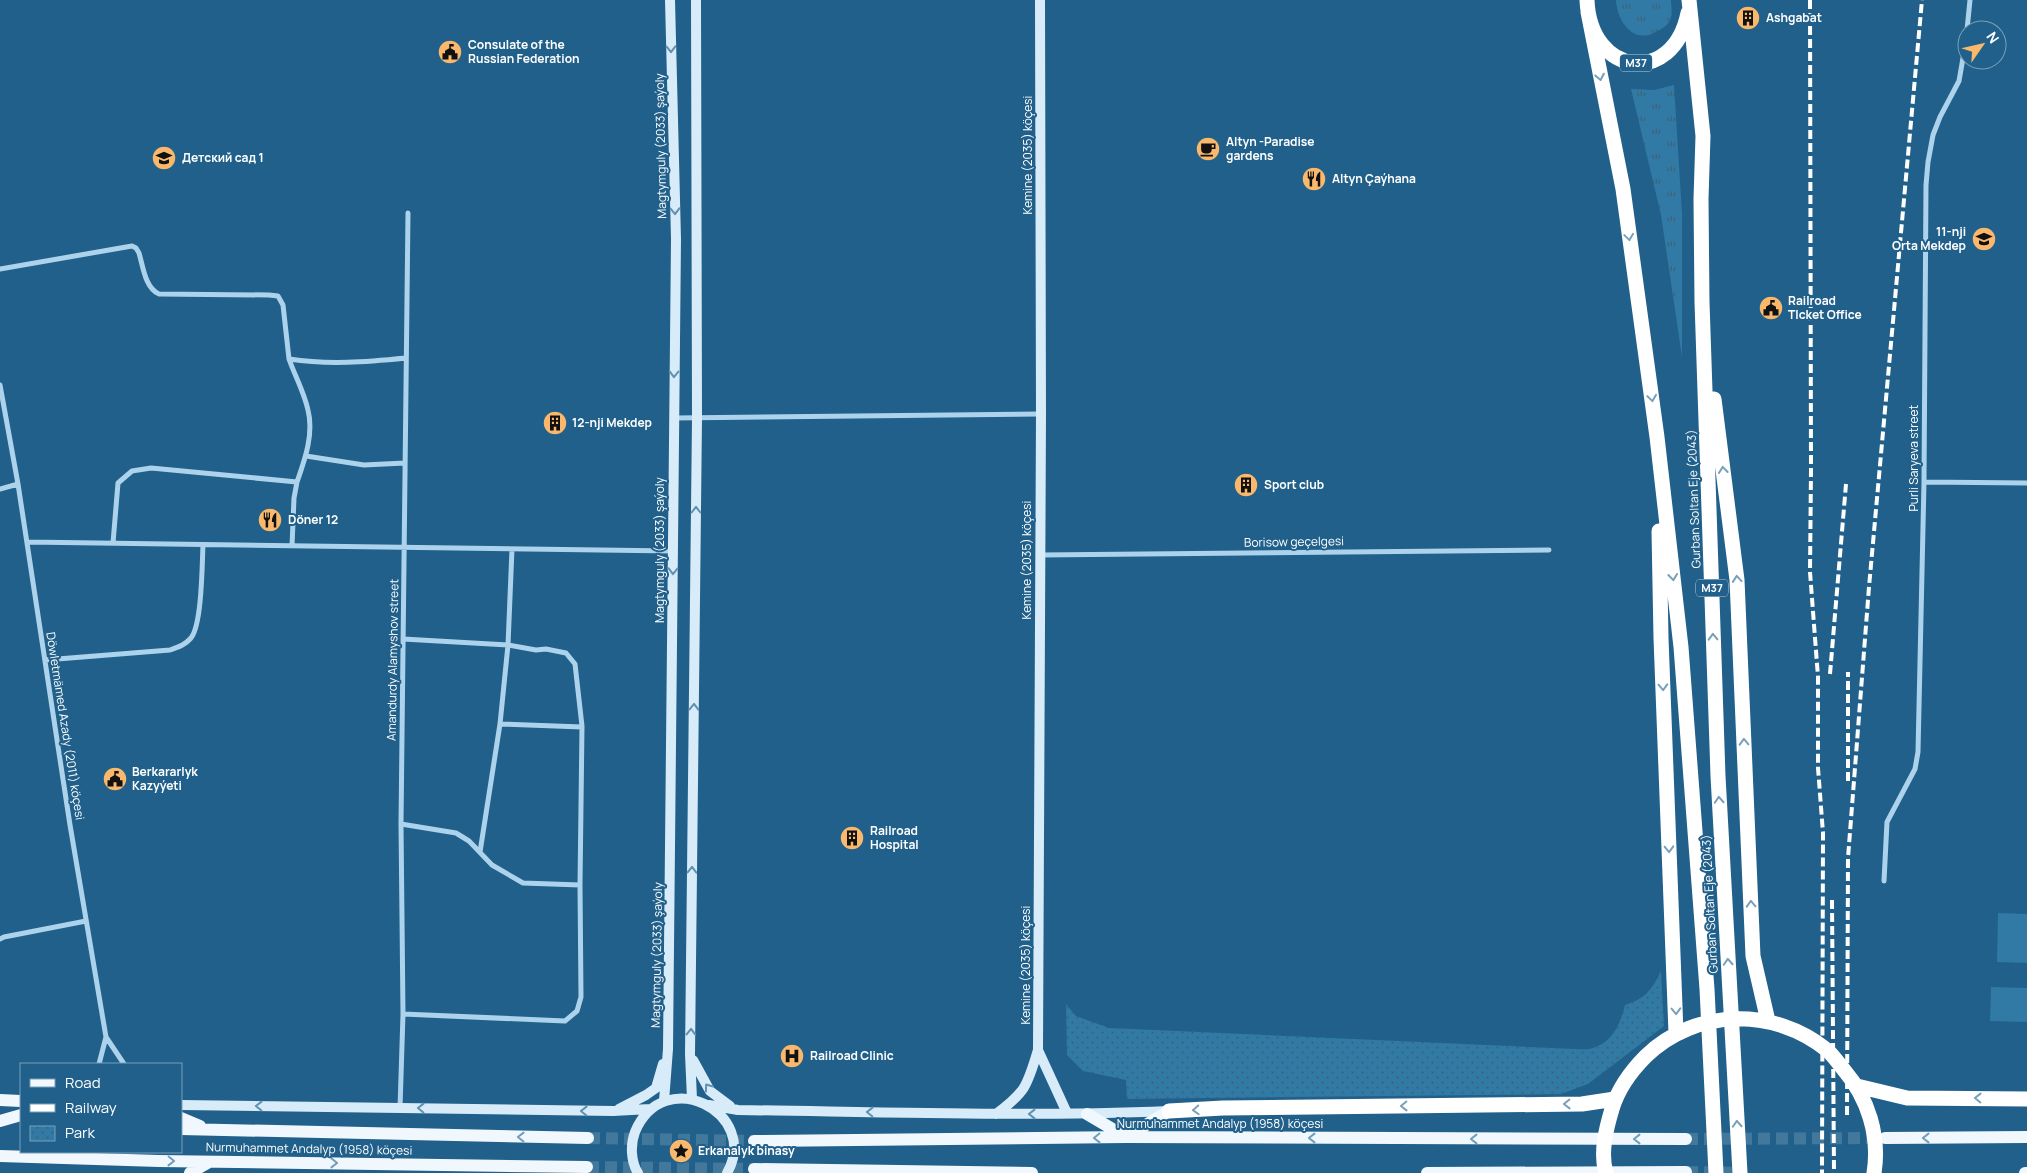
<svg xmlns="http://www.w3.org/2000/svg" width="2027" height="1173" font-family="Manrope,sans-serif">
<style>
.grass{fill:url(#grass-tufts)}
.park{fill:url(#park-dots)}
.garden{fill:#307aa5}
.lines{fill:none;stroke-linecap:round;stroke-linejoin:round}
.primary-tunnel{stroke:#41789c;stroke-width:12;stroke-dasharray:12 6;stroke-linecap:butt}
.street{stroke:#acd3eb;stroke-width:5}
.secondary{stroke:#d7ebf8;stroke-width:10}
.primary{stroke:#f0f8fe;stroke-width:12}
.highway{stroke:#fff;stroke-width:15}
.rail{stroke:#fff;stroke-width:4;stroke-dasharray:9 4;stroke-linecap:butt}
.oneway{stroke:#6091b0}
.oneway2{stroke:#79a0b9}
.oneway3{stroke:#739db8}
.labels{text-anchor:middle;stroke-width:4;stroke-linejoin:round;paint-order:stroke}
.shield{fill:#20608a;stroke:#bccfdc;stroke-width:1}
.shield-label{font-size:11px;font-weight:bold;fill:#fff}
.poi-label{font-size:12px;font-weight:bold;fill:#fff;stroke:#20608a;text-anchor:start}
.street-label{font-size:12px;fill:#fff;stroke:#20608a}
</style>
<defs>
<pattern id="grass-tufts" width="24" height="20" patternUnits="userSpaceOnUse" patternTransform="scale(1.25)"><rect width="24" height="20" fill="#307aa5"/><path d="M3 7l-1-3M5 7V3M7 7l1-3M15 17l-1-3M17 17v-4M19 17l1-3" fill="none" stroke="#3e6378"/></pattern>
<pattern id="park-dots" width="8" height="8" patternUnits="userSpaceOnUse" patternTransform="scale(1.25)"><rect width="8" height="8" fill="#307aa5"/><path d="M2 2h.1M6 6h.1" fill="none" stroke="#3e6378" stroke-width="1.8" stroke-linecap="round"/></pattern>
</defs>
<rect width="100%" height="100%" fill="#20608a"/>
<!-- grass -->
<path class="grass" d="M1616,0H1671C1671,6 1673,14 1670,20C1668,26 1661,29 1656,32C1632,45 1617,20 1616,0Z
M1674,85L1682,214V357L1661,215L1631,89L1654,90Z"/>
<!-- park -->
<path class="park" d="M1661,971L1664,1026L1588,1084L1561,1094L1127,1099L1126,1080L1083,1071L1067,1055L1066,1004L1076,1016L1109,1028L1574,1049C1580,1049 1588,1050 1593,1048C1613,1042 1621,1022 1625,1005C1646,998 1651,991 1661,971Z"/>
<!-- garden -->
<path class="garden" d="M1998,913L2027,914V963L1997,962Z
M1991,987L2027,988V1022L1990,1021Z"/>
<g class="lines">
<!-- primary-tunnel -->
<path class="primary-tunnel" d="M588,1138L754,1141
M1686,1139L1883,1138
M587,1167L754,1169
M1686,1172L1744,1173"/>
<!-- street -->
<path class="street" d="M1967,30L1970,0
M0,269L132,246L136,248L139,253C143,266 145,288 159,294L269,295L278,296L283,305L289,359C329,365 366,362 406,358
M289,359C295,376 304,392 308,410C314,434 305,459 297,482
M0,385L18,484L70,825L106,1037L124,1064
M674,418L1041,414
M306,456L364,465L405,463
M1924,482L2027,483
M0,489L18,484
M27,542L673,551
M113,543L118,483L132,471L151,468L297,482L294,498L292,546
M1040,555L1549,550
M403,639L508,645L500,724
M45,660L170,650C178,647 185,645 191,638C202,624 202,565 203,545
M401,824L456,833L469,841L492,865L523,883L580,885
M480,852L500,724L582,727
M1884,881L1887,822L1915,769L1918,752L1924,482L1926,185L1928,162L1933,135L1940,117L1959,81L1967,35
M0,939L4,937L86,921
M403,1014L565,1021L577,1011L581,997L580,885L582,726L575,664L566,653L546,649L536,650L508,645L512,549
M99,1064L106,1037
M400,1108L403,1014L401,824L408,213"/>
<!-- secondary -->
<path class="secondary" d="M1040,0L1041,414L1038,1050L1067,1113
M693,1060L710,1091L730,1106
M692,1099L690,1054L697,418L696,0
M664,1101L668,1049L676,239L670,0
M181,1105L613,1111L650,1109
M709,1105L738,1110C881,1112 1025,1117 1169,1111
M619,1109L646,1095L656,1088L663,1064
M996,1114C1027,1091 1027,1085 1038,1050
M638,1173C631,1162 630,1145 635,1132C664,1063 761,1113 727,1173"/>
<!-- primary -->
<path class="primary" d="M0,1100L21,1101
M1087,1114L1126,1137L1169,1111
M181,1118L200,1126
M0,1121L21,1115
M181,1129L588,1138
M1885,1138L2027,1137
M754,1141L1126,1137L1686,1139
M0,1156L159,1161L587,1167
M754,1169L1032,1173
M190,1173L209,1162
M1427,1173L1686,1172
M2025,1173H2027"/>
<!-- highway -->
<path class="highway" d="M1587,0C1590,76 1673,87 1688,13
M1689,0L1703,136L1701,199L1702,302L1718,776L1740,1173
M1588,12L1623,189L1657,437L1681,647L1707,989L1716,1173
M1714,399L1737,580L1753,956L1768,1021
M1659,531L1661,638L1676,1033
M1857,1086L1907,1098L2027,1099
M1169,1111L1223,1108L1582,1104L1615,1099
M1606,1173C1600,1153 1606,1129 1612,1109C1618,1089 1631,1071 1646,1056C1696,1008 1774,1007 1827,1050C1833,1055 1839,1064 1844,1070C1868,1098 1880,1136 1874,1173"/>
<!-- rail -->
<path class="rail" d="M1810,0L1811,470L1810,572L1818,677V768L1823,833L1822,1173
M1830,674L1846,484
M1848,781V672
M1832,900L1834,1173
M1847,1115L1848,858L1869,587L1922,0"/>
</g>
<!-- one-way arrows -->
<defs><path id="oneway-chevron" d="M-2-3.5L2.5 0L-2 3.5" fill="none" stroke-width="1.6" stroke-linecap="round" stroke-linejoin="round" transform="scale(1.25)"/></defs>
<g class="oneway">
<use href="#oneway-chevron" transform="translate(671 49) rotate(89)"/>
<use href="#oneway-chevron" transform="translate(675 211) rotate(89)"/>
<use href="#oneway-chevron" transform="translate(674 374) rotate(91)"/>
<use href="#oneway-chevron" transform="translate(696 510) rotate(-90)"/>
<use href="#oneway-chevron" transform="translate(673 571) rotate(91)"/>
<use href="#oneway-chevron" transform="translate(694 707) rotate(-89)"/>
<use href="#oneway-chevron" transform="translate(692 870) rotate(-89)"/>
<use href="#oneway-chevron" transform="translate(691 1032) rotate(-89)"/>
<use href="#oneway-chevron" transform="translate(708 1087) rotate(-126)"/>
<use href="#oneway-chevron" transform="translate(259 1106) rotate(-179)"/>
<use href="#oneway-chevron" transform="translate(421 1108) rotate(-179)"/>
<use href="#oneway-chevron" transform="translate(584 1111) rotate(-179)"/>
<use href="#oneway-chevron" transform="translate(870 1112) rotate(-179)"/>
<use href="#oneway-chevron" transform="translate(1032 1114) rotate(180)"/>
</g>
<g class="oneway2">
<use href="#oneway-chevron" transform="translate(1600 77) rotate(79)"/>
<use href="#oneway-chevron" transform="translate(1629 237) rotate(82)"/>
<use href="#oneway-chevron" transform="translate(1652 398) rotate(82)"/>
<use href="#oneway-chevron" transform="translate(1723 470) rotate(-97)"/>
<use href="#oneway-chevron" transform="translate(1673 577) rotate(84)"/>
<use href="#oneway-chevron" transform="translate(1737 579) rotate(-95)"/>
<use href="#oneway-chevron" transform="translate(1713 637) rotate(-92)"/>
<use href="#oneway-chevron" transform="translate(1663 687) rotate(88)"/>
<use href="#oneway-chevron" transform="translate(1744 742) rotate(-92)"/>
<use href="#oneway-chevron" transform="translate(1719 800) rotate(-93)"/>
<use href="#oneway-chevron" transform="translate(1669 849) rotate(88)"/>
<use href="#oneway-chevron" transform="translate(1751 904) rotate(-92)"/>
<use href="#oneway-chevron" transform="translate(1728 962) rotate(-93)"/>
<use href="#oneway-chevron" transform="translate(1676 1011) rotate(88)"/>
<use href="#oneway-chevron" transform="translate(1978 1098) rotate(-179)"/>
<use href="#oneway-chevron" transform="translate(1567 1104) rotate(179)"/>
<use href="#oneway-chevron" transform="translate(1404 1106) rotate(179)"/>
<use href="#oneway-chevron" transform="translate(1196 1110) rotate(177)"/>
<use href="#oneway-chevron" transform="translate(1737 1124) rotate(-93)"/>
</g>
<g class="oneway3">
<use href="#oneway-chevron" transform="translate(521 1137) rotate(-179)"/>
<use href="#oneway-chevron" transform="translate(1097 1138) rotate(179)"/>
<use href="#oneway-chevron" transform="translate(1312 1138) rotate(-180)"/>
<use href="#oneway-chevron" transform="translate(1926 1138) rotate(180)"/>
<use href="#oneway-chevron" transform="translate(1474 1139) rotate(-180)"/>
<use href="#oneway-chevron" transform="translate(1637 1139) rotate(-180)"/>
<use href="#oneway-chevron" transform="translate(171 1161) rotate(1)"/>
<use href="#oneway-chevron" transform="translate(334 1163) rotate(1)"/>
</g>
<!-- icons -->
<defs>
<g id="building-disc" transform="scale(1.25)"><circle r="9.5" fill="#f9b86c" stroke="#20608a"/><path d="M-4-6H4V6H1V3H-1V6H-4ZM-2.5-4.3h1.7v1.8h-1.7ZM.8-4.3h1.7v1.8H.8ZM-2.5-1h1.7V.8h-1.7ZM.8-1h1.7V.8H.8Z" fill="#111"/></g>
<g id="civic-disc" transform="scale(1.25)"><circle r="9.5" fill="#f9b86c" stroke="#20608a"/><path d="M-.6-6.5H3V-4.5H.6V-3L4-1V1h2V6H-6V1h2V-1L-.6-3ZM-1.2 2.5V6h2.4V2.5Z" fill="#111"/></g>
<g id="cafe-disc" transform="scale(1.25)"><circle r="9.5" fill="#f9b86c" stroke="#20608a"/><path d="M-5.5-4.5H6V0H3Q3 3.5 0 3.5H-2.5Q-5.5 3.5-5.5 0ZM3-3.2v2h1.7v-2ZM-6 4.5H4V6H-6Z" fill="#111"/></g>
<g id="school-disc" transform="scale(1.25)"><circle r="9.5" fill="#f9b86c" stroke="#20608a"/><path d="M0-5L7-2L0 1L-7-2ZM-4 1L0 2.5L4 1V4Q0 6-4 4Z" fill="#111"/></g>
<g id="restaurant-disc" transform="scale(1.25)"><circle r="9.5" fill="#f9b86c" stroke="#20608a"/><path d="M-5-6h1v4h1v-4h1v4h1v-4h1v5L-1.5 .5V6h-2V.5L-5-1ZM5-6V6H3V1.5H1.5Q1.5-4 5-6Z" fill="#111"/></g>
<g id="hospital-disc" transform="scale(1.25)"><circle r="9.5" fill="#f9b86c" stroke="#20608a"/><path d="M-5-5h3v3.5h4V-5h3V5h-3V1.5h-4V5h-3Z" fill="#111"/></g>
<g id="sight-disc" transform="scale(1.25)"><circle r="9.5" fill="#f9b86c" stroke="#20608a"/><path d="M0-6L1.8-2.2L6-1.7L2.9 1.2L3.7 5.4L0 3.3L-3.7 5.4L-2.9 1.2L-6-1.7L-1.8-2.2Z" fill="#111"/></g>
</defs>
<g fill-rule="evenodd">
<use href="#building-disc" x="1748" y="18"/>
<use href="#civic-disc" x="450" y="52"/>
<use href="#cafe-disc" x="1208" y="149"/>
<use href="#school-disc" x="164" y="158"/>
<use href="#restaurant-disc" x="1314" y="179"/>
<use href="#school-disc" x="1984" y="239"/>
<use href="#civic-disc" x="1771" y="308"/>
<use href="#building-disc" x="555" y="423"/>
<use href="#building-disc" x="1246" y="485"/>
<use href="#restaurant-disc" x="270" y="520"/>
<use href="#civic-disc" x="115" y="779"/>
<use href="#building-disc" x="852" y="838"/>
<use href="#hospital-disc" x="792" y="1056"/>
<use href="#sight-disc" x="681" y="1151"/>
</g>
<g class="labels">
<!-- shield labels -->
<g class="shield">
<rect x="1620" y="54.5" width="32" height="17" rx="4"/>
<rect x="1696" y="579.5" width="32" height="17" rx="4"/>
</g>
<g class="shield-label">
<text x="1636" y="67">M37</text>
<text x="1712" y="592">M37</text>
</g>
<!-- poi labels -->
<g class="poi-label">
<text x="1766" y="22">Ashgabat</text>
<text x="468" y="49">Consulate of the<tspan x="468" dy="14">Russian Federation</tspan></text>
<text x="1226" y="146">Altyn -Paradise<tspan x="1226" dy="14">gardens</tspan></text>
<text x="182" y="162">Детский сад 1</text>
<text x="1332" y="183">Altyn Çaýhana</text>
<text x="1966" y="236" text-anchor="end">11-nji<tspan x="1966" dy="14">Orta Mekdep</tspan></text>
<text x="1788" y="305">Railroad<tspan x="1788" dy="14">TIcket Office</tspan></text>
<text x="572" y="427">12-nji Mekdep</text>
<text x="1264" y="489">Sport club</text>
<text x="288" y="524">Döner 12</text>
<text x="132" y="776">Berkararlyk<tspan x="132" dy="14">Kazyýeti</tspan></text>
<text x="870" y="835">Railroad<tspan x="870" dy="14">Hospital</tspan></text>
<text x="810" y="1060">Railroad Clinic</text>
<text x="698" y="1155">Erkanalyk binasy</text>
</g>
<!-- street labels -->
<g class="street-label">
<text transform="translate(661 146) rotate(-91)" y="4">Magtymguly (2033) şaýoly</text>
<text transform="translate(1028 155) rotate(-90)" y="4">Kemine (2035) köçesi</text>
<text transform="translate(1914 458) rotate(-90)" y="4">Purli Saryeva street</text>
<text transform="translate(1694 499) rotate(-92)" y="4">Gurban Soltan Eje (2043)</text>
<text transform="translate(1294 542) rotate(-1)" y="4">Borisow geçelgesi</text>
<text transform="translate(660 550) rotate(-90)" y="4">Magtymguly (2033) şaýoly</text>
<text transform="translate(1027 560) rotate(-90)" y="4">Kemine (2035) köçesi</text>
<text transform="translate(393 660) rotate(-89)" y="4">Amandurdy Alamyshov street</text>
<text transform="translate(65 726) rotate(81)" y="4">Döwletmämed Azady (2011) köçesi</text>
<text transform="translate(1710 904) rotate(-93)" y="4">Gurban Soltan Eje (2043)</text>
<text transform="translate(657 955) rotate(-89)" y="4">Magtymguly (2033) şaýoly</text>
<text transform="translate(1026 965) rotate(-90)" y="4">Kemine (2035) köçesi</text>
<text x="1220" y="1128">Nurmuhammet Andalyp (1958) köçesi</text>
<text transform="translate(309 1149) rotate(1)" y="4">Nurmuhammet Andalyp (1958) köçesi</text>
</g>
</g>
<!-- legend -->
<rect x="20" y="1063" width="162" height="90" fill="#20608a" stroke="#79a0b9"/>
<rect x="30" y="1079" width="25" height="8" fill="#f0f8fe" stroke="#79a0b9"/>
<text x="65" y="1088" font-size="15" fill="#ffffff">Road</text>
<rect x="30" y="1104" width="25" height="8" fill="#ffffff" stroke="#79a0b9"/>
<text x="65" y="1113" font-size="15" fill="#ffffff">Railway</text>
<rect x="30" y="1126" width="25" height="15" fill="url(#park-dots)" stroke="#79a0b9"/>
<text x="65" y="1138" font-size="15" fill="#ffffff">Park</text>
<!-- north arrow -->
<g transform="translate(1982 45) rotate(56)"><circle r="24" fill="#20608a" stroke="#79a0b9"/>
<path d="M0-4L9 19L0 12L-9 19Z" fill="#f9b86c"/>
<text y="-8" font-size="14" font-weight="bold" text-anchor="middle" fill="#ffffff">N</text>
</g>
</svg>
